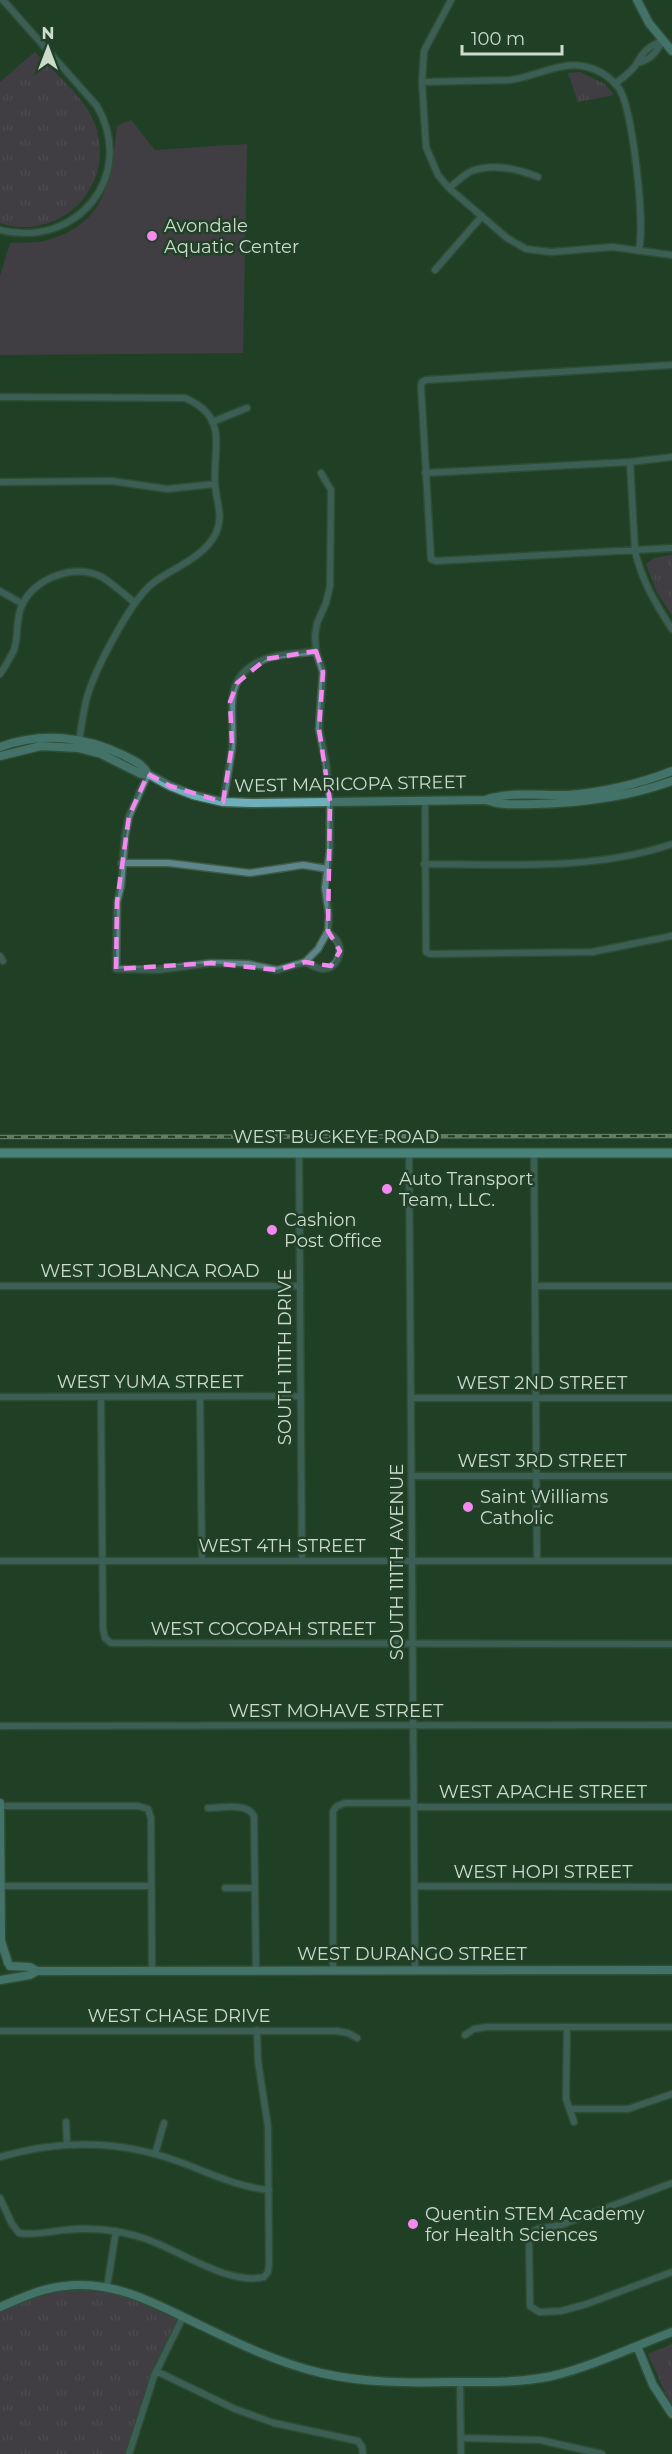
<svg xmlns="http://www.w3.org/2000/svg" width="672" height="2454" font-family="Montserrat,sans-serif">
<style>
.grass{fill:url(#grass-tufts)}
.pitch{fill:#693c67}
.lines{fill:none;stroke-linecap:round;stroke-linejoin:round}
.street-casing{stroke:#405c45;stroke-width:9}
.secondary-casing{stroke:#405c45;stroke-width:11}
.primary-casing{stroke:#405c45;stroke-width:12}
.street{stroke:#5c858c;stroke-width:6}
.secondary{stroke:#6db0bb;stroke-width:8}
.primary{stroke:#79d1df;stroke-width:9}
.rail-casing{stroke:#b0c3b3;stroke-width:4.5}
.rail{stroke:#214027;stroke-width:2;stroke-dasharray:7;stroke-linecap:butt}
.marked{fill:none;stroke:#f489f0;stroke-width:4.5;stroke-dasharray:12 8;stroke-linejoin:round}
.poi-dot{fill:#f489f0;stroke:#214027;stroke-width:2}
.labels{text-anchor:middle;stroke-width:5;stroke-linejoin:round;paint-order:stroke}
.poi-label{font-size:18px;fill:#cbdccd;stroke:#214027;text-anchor:start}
.street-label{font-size:18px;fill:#cbdccd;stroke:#214027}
</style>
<defs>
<pattern id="grass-tufts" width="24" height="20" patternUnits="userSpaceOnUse" patternTransform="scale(1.5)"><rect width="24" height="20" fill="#693c67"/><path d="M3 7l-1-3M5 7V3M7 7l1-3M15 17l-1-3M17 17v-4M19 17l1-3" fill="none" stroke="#7d587c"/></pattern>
</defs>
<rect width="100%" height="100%" fill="#214027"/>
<!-- grass -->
<path class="grass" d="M35,52C54,73 83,95 94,122C119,183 62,243 0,223V82Z
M580,72L605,84L614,95L578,102L568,73Z
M672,555V615L657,592L646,564L654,558Z
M96,2286L183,2317L154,2376L129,2454H0V2307L26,2295Z
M672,2344V2408L648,2354Z"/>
<!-- pitch -->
<path class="pitch" d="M131,120L155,150L247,144L243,353L0,355V276L10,243C22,242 36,244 48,240C107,223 111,180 117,126Z"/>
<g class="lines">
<!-- street casing -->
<g class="street-casing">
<path id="street" d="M451,0L424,51L422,82L426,147L438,175L449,188L507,238L526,249L551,252L612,247L672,255
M637,63C649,61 657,52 662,41
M422,82L510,80C535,77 562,60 587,67C600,70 613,79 620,90C633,114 645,222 639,249
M615,84C622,78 633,71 637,63C643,52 649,46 662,41
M449,188C456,183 464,174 472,171C493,163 518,169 538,177
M0,230C77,249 137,176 97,106L3,0
M435,270L482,216
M672,365L426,380L422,382L421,386L431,559L436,561L672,548
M0,397L185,398C229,417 213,446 215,484C216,501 224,515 216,533C204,558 174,567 153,583C130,601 93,673 86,701C83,715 81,728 79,742
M212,422L247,408
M630,462L635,551C642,581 655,603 672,629
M425,473L630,462L672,457
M0,482L112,481L167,489L215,484
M0,591L23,604
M0,674C5,667 10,658 14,650C19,636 15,620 22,605C35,578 74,563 102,577C113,584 124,594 135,603
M148,774L129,816L125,836L121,886L117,902L116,969L158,970L211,963L248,964L277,970L305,962L318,949L328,931L329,915L325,888L330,849V801L326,762L319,729L323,672L316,651L315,636L317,623L326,603L330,586L331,490L321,473
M425,800L426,952L430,954L592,952L672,936
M223,802C226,784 230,765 232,747C235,712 220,676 265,659C280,653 301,654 316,651
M121,863H169L250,873L303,865L328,869
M424,864C507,864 593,871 672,844
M0,956L3,961
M305,962C310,965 317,969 324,969C337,968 343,953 338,942C336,938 331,935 328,931
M299,1153L302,1561
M409,1153L415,1971
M534,1153L537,1561
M0,1286H300
M535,1286H672
M0,1397L300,1396
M101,1397L103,1629L105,1638L111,1643L672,1644
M200,1397L202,1561
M411,1398H672
M412,1476H672
M0,1561H672
M0,1726L672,1725
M0,1806H138L148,1809L151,1818L152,1971
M414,1807H672
M208,1808C222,1808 247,1802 254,1816L256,1971
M1,1886H151
M414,1886L672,1887
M225,1888H255
M333,1971V1811L337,1806L345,1803H414
M567,2027L566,2099L574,2122
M0,2031H337L348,2033L357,2038
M465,2035L474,2029L486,2027H672
M571,2109H628L672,2094
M66,2122L67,2145
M155,2154L164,2123
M0,2157C58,2140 119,2140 177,2161C208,2172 236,2187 269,2190
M672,2183L561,2225L538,2229L532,2232L529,2241L530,2306L539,2312L561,2311L587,2304L672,2272
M0,2198L12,2224L19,2233C34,2236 50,2231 65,2230C93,2227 120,2230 146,2239C179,2250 229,2286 264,2277L268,2272L269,2264L268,2127L258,2061L257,2030
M107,2287L116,2231
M156,2371L235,2409L274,2423L358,2441L362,2447L363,2454
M460,2382L461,2454
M461,2438L540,2440L602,2454
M129,2454L154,2376L183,2317"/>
</g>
<!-- secondary casing -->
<g class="secondary-casing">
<path id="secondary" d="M637,0L649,23L672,51
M0,747C41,732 84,736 123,755C133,760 143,764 148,774
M0,756L41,746L78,748L101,754L141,774H148L170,786L193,795L223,802L252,803L485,800C511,791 541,796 568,795C604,792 639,784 672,771
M486,800C502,806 518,804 536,804C582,803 628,797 672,781
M0,1803L1,1941L8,1963
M10,1966L30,1967L37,1971L672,1970
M0,1980L30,1975L37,1971
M0,2307C21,2298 42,2288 65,2286C116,2280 158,2305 202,2326C241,2345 279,2363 321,2373C364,2383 408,2383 452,2382C486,2382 519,2383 552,2376C593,2366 633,2347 672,2332
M637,2346L653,2385L672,2414"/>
</g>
<!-- primary casing -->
<g class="primary-casing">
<path id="primary" d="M0,1153H672"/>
</g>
<!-- street -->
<use href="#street" class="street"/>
<!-- secondary -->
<use href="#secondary" class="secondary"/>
<!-- primary -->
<use href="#primary" class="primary"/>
<!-- rail casing -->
<g class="rail-casing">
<path id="rail" d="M0,1137L672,1136"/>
</g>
<!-- rail -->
<use href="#rail" class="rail"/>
</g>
<!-- marked area -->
<path d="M0 0H672V2454H0ZM316,651L323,672L319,729L330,801L328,931L340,951L331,966L305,962L277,970L211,963L116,969L117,902L129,816L148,774L170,786L223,802L232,745L230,702L237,683L266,659Z" fill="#214027" fill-opacity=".55" fill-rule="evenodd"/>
<path class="marked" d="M316,651L323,672L319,729L330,801L328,931L340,951L331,966L305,962L277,970L211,963L116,969L117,902L129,816L148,774L170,786L223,802L232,745L230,702L237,683L266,659Z"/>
<!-- markers -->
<g class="poi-dot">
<circle cx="152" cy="236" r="6"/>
<circle cx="387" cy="1189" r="6"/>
<circle cx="272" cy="1230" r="6"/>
<circle cx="468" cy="1507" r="6"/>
<circle cx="413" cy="2224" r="6"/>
</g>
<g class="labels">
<!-- poi labels -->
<g class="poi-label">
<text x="164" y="232">Avondale<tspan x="164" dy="21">Aquatic Center</tspan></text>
<text x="399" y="1185">Auto Transport<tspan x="399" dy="21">Team, LLC.</tspan></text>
<text x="284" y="1226">Cashion<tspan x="284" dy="21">Post Office</tspan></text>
<text x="480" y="1503">Saint Williams<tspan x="480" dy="21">Catholic</tspan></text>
<text x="425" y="2220">Quentin STEM Academy<tspan x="425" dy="21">for Health Sciences</tspan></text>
</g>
<!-- street labels -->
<g class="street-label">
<text transform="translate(350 784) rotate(-1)" y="6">WEST MARICOPA STREET</text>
<text x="336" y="1143">WEST BUCKEYE ROAD</text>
<text x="150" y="1277">WEST JOBLANCA ROAD</text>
<text transform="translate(285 1357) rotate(-90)" y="6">SOUTH 111TH DRIVE</text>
<text x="150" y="1388">WEST YUMA STREET</text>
<text x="542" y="1389">WEST 2ND STREET</text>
<text x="542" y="1467">WEST 3RD STREET</text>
<text x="282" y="1552">WEST 4TH STREET</text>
<text transform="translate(397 1562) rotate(-90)" y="6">SOUTH 111TH AVENUE</text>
<text x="263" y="1635">WEST COCOPAH STREET</text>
<text x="336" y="1717">WEST MOHAVE STREET</text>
<text x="543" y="1798">WEST APACHE STREET</text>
<text x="543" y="1878">WEST HOPI STREET</text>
<text x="412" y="1960">WEST DURANGO STREET</text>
<text x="179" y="2022">WEST CHASE DRIVE</text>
</g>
</g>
<!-- north arrow -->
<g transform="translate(48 48)" stroke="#214027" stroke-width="4.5" paint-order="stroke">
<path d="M0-4.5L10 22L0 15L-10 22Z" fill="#cbdccd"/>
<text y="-9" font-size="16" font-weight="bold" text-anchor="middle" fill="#cbdccd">N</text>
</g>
<!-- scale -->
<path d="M462 45v9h100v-9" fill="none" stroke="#cbdccd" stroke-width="3"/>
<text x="471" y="45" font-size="18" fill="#cbdccd" stroke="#214027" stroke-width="4.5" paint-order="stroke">100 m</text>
</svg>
